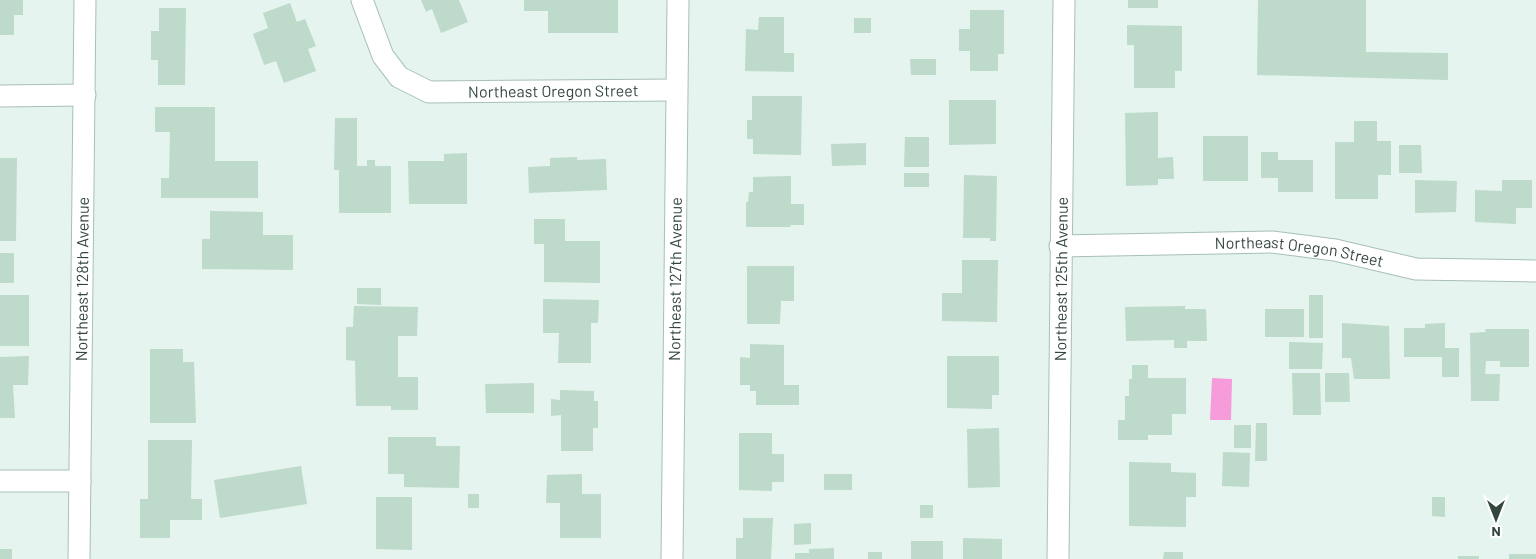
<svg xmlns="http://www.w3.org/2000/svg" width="1536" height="559" font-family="Barlow,sans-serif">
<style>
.water{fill:#f69cdb}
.building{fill:#bddacb}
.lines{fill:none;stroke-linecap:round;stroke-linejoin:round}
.street-casing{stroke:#a7c0b5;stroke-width:23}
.street{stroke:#fff;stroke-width:21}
.labels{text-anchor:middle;stroke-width:4;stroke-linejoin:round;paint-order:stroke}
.street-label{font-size:16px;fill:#34473e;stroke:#fff}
</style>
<rect width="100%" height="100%" fill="#e5f4ee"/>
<!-- water -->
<path class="water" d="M1212,378L1232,379L1231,420H1210Z"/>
<!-- building -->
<path class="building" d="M0,0H23V15H14V35H0Z
M421,0H459L468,22L441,33L432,9L426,12Z
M524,0H618V33H548V11H524Z
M1128,0H1158V8H1128Z
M1258,0H1366V52L1448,53V80L1257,75Z
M290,3L297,22L305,19L316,46L308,49L316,71L284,83L276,61L264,65L253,34L268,28L263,13Z
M159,8H186L185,85H158V60H151V31H159Z
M970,10H1004V54H998V71H970V51H959V29H970Z
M759,17H784V53H794V72L745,71L746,29L758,30Z
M854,18H871V33H854Z
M1127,25L1182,26V71H1175V88H1134V45H1127Z
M910,59H936V75H911Z
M752,96H802L801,155L753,154V139H747V120H752Z
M949,100H996V144L949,145Z
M155,107H215V161H258V198H161V178H169L170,132H155Z
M1158,112V158L1173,157L1174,179H1158V185L1126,186L1125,113Z
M335,118H357V166H367V160H375V166H391V213H339V170H334Z
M1354,121H1377V141H1391V175H1378V199H1335V142H1354Z
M1203,136H1248V181H1203Z
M905,137H929V167H904Z
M866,143V165L832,166L831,144Z
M1399,145H1421L1422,173H1399Z
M1261,152H1278V160H1313V192H1278V178H1261Z
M467,153V204H409L408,161H444V154Z
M577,157V160L606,159L607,190L529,193L528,167L550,166V158Z
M0,158H17L16,241H0Z
M904,173H929V187H904Z
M964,175L997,176L996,241H990V238H963Z
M791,176V204H804V225H791L790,227H746V202H748L749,192H753V177Z
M1415,180L1457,181L1456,212L1415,213Z
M1502,180H1532V208H1516V224L1475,222V190L1502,191Z
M210,211L263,212V235H293V270L202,269V239H210Z
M534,219H565V241H600V283L544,282V244H534Z
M0,253H14V283H0Z
M962,260H998L997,322L942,321V293H962Z
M747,266H794V301H781L780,324H747Z
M357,288H381V305L357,304Z
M0,295H29V346H0Z
M1309,295H1323V338H1309Z
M543,299L599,300L598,323H591V363H558L559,333H543Z
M354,306L418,307L417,336H398V377H418V410H391V406H356L355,361L346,360V327H353Z
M1185,306V309H1206L1207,341H1187V348H1174V340L1126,341L1125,307Z
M1265,309H1304V337H1265Z
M1342,323L1389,326L1390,379H1354L1351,358H1342Z
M1445,323V348H1459V377H1442V357H1404V328H1425V324Z
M1485,329H1529V367H1500V361H1486L1485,374H1500L1499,401H1471L1470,333L1486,332Z
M1289,342L1323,343L1322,369H1289Z
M750,344L784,345V385H799V405H756V391H750V385H740V357L750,358Z
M150,349H183V362H194L196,423H150Z
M29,356L28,385H13L15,418H0V357Z
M947,356H999V395H992V409L947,408Z
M1132,365H1148V378H1186V414H1172V435H1148V440H1118V420H1125V396H1129V379H1132Z
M1292,373H1320L1321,415H1293Z
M1325,373H1349L1350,402H1325Z
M534,383V413H486L485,384Z
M560,390L594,391V401H598V428H593V451H561V415L551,416V399L560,400Z
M1256,423H1267V461H1255Z
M1234,425H1251V448H1234Z
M999,428L1000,487L968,488L967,429Z
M739,433H772V454H784V482H772V491L739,490Z
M388,437H436V446H460L459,488L404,487V474H388Z
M148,440H192L191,499H202V520H170V538H140V499H148Z
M1223,452L1250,453L1249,487L1222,486Z
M1129,462L1171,463V472L1196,473V497H1186V527L1129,526Z
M301,466L307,504L220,518L214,480Z
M582,474V494H601V538H560V503H546L547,475Z
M824,474H852V490H824Z
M468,494H479V508H468Z
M376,497H412V550L376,549Z
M1432,497H1445V517L1432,516Z
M920,505H933V518H920Z
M743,518H773L771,559H736V538H743Z
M811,523V544L794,545V524Z
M963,538L1002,539V559H963Z
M911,541H943V559H911Z
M834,548V559H795V553H809V549Z
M0,549H12V559H0Z
M868,552H882V559H868Z
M1164,552H1183V559H1163Z
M1509,554H1536V559H1509Z
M1458,556H1479V559H1458Z"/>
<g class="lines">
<!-- street casing -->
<g class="street-casing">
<g id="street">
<path id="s1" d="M362,0L383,56L399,77L429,92L676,90"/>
<path d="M0,96L85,95"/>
<path id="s2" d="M1060,246L1272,242L1335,250L1416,269L1536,271"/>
<path d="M0,481H80"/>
<path id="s3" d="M79,559L85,0"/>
<path id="s4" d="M672,559L678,0"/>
<path id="s5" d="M1058,559L1064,0"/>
</g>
</g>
<!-- street -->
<use href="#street" class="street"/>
</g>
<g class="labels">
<!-- street labels -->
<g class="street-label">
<text dy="6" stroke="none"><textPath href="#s1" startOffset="244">Northeast Oregon Street</textPath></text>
<text dy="6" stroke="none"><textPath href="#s2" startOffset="240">Northeast Oregon Street</textPath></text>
<text dy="6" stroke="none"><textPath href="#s4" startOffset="280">Northeast 127th Avenue</textPath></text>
<text dy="6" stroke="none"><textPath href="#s5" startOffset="280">Northeast 125th Avenue</textPath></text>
<text dy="6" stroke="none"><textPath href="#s3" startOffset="280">Northeast 128th Avenue</textPath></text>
</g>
</g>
<!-- north arrow -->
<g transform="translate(1496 519) rotate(180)" stroke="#ffffff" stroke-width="4" paint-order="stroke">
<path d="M0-4L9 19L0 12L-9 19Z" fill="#34473e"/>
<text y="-8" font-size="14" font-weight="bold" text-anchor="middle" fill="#34473e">N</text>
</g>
</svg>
